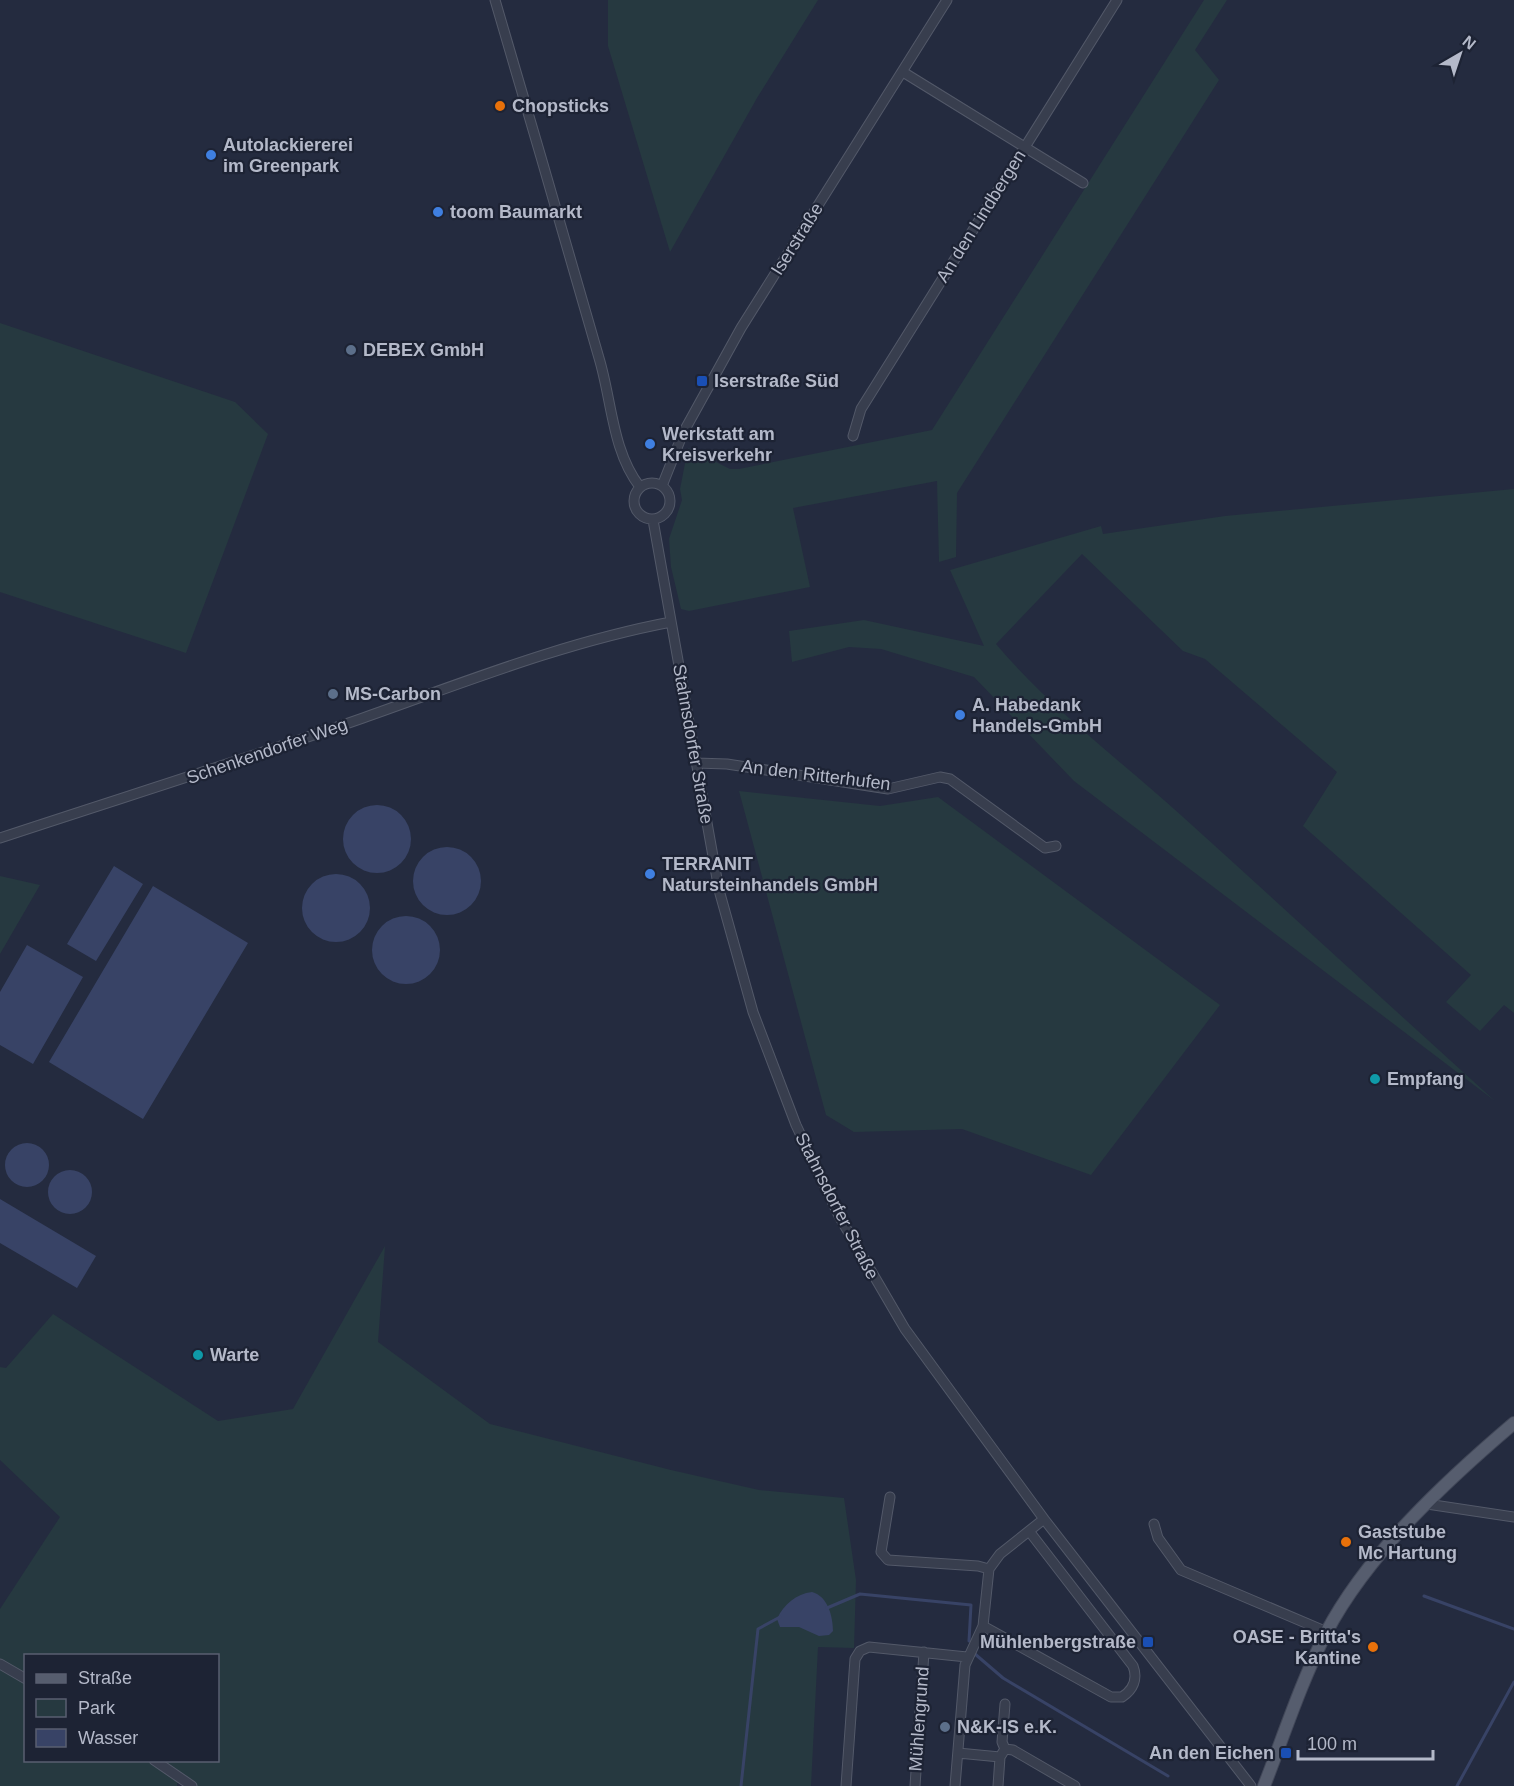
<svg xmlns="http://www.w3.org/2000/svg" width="1514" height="1786" font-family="Helvetica,sans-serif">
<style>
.green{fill:#263940;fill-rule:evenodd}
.water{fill:#384366}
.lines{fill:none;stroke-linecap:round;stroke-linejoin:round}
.stream{stroke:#384366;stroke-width:3}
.minor-casing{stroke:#535969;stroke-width:11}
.major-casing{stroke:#414758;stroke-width:14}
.minor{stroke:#383e4e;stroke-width:9}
.major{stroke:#565d6e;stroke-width:12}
.food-dot{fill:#e8710a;stroke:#1d2334;stroke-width:2}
.shop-dot{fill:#3f7fe0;stroke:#1d2334;stroke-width:2}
.service-dot{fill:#5c6f8a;stroke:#1d2334;stroke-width:2}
.transit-dot{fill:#1a4fb4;stroke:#1d2334;stroke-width:2}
.culture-dot{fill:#0f9aa8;stroke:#1d2334;stroke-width:2}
.labels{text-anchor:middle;stroke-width:4.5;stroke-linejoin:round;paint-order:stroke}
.poi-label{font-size:18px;font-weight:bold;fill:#b4b9c9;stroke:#1d2334;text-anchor:start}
.street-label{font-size:18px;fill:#b4b9c9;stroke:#1d2334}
</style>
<rect width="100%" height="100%" fill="#242b3f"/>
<!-- green -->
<path class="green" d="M608,0H818L757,98L670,252L608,46Z
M1204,0H1227L1195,50L1219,80L957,493L956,557L939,562L937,481L793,508L810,587L689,611L681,609L671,567L669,539L682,500L680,489L688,448L730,469H739L932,430Z
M0,323L235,402L268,434L186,653L0,592Z
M1514,489V1013L1504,1005L1480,1031L1446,1002L1471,975L1303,826L1337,772L1205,659L1183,651L1082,554L996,644C1051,709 1120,760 1183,817C1287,911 1391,1007 1495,1101L1074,781L974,677L881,649L849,647L792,662L789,631L864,620L984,646L950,570L1101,526L1103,534L1225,516Z
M739,791L880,806L938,797L1220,1005L1091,1175L962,1129L854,1132L826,1115Z
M0,876L40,885L0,954Z
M385,1246L378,1342L490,1424L671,1470L759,1490L844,1498L856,1580L854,1648L818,1647L811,1786H192L178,1778L177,1786H0V1609L60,1517L0,1460V1367L6,1368L53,1314L218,1421L293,1409ZM26,1656H218V1760H26Z"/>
<!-- water -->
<path class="water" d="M343 839a34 34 0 1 1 68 0a34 34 0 1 1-68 0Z
M413 881a34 34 0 1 1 68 0a34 34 0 1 1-68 0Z
M114,866L143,884L96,961L67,944Z
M302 908a34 34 0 1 1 68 0a34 34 0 1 1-68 0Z
M153,886L248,943L143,1119L49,1062Z
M372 950a34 34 0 1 1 68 0a34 34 0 1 1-68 0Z
M27,945L83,977L33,1064L0,1045V992Z
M5 1165a22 22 0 1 1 44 0a22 22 0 1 1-44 0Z
M48 1192a22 22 0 1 1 44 0a22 22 0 1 1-44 0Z
M0,1199L96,1256L77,1288L0,1243Z
M812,1592C828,1596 833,1617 833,1631L829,1635L819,1636L799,1627H780L777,1619C784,1604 796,1594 812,1592Z"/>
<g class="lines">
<!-- stream -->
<path class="stream" d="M1424,1596L1514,1629
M827,1608L860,1594L971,1605L969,1641
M975,1654L1003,1678L1168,1776
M741,1786L758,1629L780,1617
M1457,1786L1514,1682"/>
<!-- minor casing -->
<g class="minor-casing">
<path id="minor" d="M495,0C530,119 565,239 599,358C612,401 612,451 640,487
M903,72L1083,183
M853,436L861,409L1117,0
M634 501a18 18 0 1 1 36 0a18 18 0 1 1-36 0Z
M662,486L683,433L741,328L947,0
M653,520L719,890L753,1012L796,1125L839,1216L905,1329L1044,1519L1251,1786
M696,763L727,764L888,789L940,777L950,779L1045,848L1056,846
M0,838C121,798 243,760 363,718C465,682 565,642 671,622
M890,1497L881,1552L888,1560L978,1566L989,1569
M1427,1504L1514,1517
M1154,1524L1158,1538L1181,1570L1327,1632
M983,1626L1111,1697H1122C1133,1690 1138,1679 1133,1666L1029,1531
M0,1664L26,1679
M1005,1704L1002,1742L1005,1749
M958,1753L1000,1757
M154,1760L192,1786
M846,1786L855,1659L860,1651L869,1647L967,1657
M915,1786L924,1652
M955,1786L965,1665L983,1626L989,1569L1000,1554L1044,1519
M998,1786L1000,1757L1005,1749L1013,1750L1075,1786"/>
</g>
<!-- major casing -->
<g class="major-casing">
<path id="major" d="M1264,1786C1284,1735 1301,1682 1326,1633C1367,1554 1447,1480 1514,1423"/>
</g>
<!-- minor -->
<use href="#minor" class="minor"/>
<!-- major -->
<use href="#major" class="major"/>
</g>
<!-- markers -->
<g class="food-dot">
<circle cx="500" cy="106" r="6"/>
<circle cx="1346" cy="1542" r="6"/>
<circle cx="1373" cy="1647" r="6"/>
</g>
<g class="shop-dot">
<circle cx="211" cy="155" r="6"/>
<circle cx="438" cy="212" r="6"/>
<circle cx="650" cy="444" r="6"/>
<circle cx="960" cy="715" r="6"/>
<circle cx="650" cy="874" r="6"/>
</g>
<g class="service-dot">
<circle cx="351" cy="350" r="6"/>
<circle cx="333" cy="694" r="6"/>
<circle cx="945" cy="1727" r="6"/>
</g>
<g class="transit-dot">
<rect x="696" y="375" width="12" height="12" rx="3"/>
<rect x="1142" y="1636" width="12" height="12" rx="3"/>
<rect x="1280" y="1747" width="12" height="12" rx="3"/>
</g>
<g class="culture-dot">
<circle cx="1375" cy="1079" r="6"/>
<circle cx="198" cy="1355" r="6"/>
</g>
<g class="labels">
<!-- poi labels -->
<g class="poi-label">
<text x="512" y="112">Chopsticks</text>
<text x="223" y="151">Autolackiererei<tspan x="223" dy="21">im Greenpark</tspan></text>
<text x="450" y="218">toom Baumarkt</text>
<text x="363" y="356">DEBEX GmbH</text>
<text x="714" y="387">Iserstraße Süd</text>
<text x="662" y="440">Werkstatt am<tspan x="662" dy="21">Kreisverkehr</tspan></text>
<text x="345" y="700">MS-Carbon</text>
<text x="972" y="711">A. Habedank<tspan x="972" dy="21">Handels-GmbH</tspan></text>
<text x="662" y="870">TERRANIT<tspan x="662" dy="21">Natursteinhandels GmbH</tspan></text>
<text x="1387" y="1085">Empfang</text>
<text x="210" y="1361">Warte</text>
<text x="1358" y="1538">Gaststube<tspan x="1358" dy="21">Mc Hartung</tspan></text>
<text x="1361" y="1643" text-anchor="end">OASE - Britta's<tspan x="1361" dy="21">Kantine</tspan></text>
<text x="1136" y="1648" text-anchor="end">Mühlenbergstraße</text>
<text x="957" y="1733">N&amp;K-IS e.K.</text>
<text x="1274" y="1759" text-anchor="end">An den Eichen</text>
</g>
<!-- street labels -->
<g class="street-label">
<text transform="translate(981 216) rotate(-58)" y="6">An den Lindbergen</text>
<text transform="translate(797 239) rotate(-58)" y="6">Iserstraße</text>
<text transform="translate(693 744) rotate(80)" y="6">Stahnsdorfer Straße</text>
<text transform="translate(267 751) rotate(-19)" y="6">Schenkendorfer Weg</text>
<text transform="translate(816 775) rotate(7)" y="6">An den Ritterhufen</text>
<text transform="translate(837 1206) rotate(63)" y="6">Stahnsdorfer Straße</text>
<text transform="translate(919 1719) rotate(-86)" y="6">Mühlengrund</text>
</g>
</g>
<!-- legend -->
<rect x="24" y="1654" width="195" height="108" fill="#1d2334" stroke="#595f70" stroke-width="1.5"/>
<rect x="36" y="1674" width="30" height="9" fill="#565d6e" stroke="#595f70" stroke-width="1.5"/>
<text x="78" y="1684" font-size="18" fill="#b4b9c9">Straße</text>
<rect x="36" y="1699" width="30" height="18" fill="#263940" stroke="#595f70" stroke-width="1.5"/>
<text x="78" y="1714" font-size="18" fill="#b4b9c9">Park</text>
<rect x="36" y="1729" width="30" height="18" fill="#384366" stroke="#595f70" stroke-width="1.5"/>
<text x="78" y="1744" font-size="18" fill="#b4b9c9">Wasser</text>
<!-- north arrow -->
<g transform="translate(1460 54) rotate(39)" stroke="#1d2334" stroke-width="4.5" paint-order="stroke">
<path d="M0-4.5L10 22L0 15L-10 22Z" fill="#b4b9c9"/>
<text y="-9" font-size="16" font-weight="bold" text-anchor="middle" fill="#b4b9c9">N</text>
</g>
<!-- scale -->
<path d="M1298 1750v9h135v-9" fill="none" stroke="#b4b9c9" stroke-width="3"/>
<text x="1307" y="1750" font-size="18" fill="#b4b9c9" stroke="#1d2334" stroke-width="4.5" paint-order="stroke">100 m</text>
</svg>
